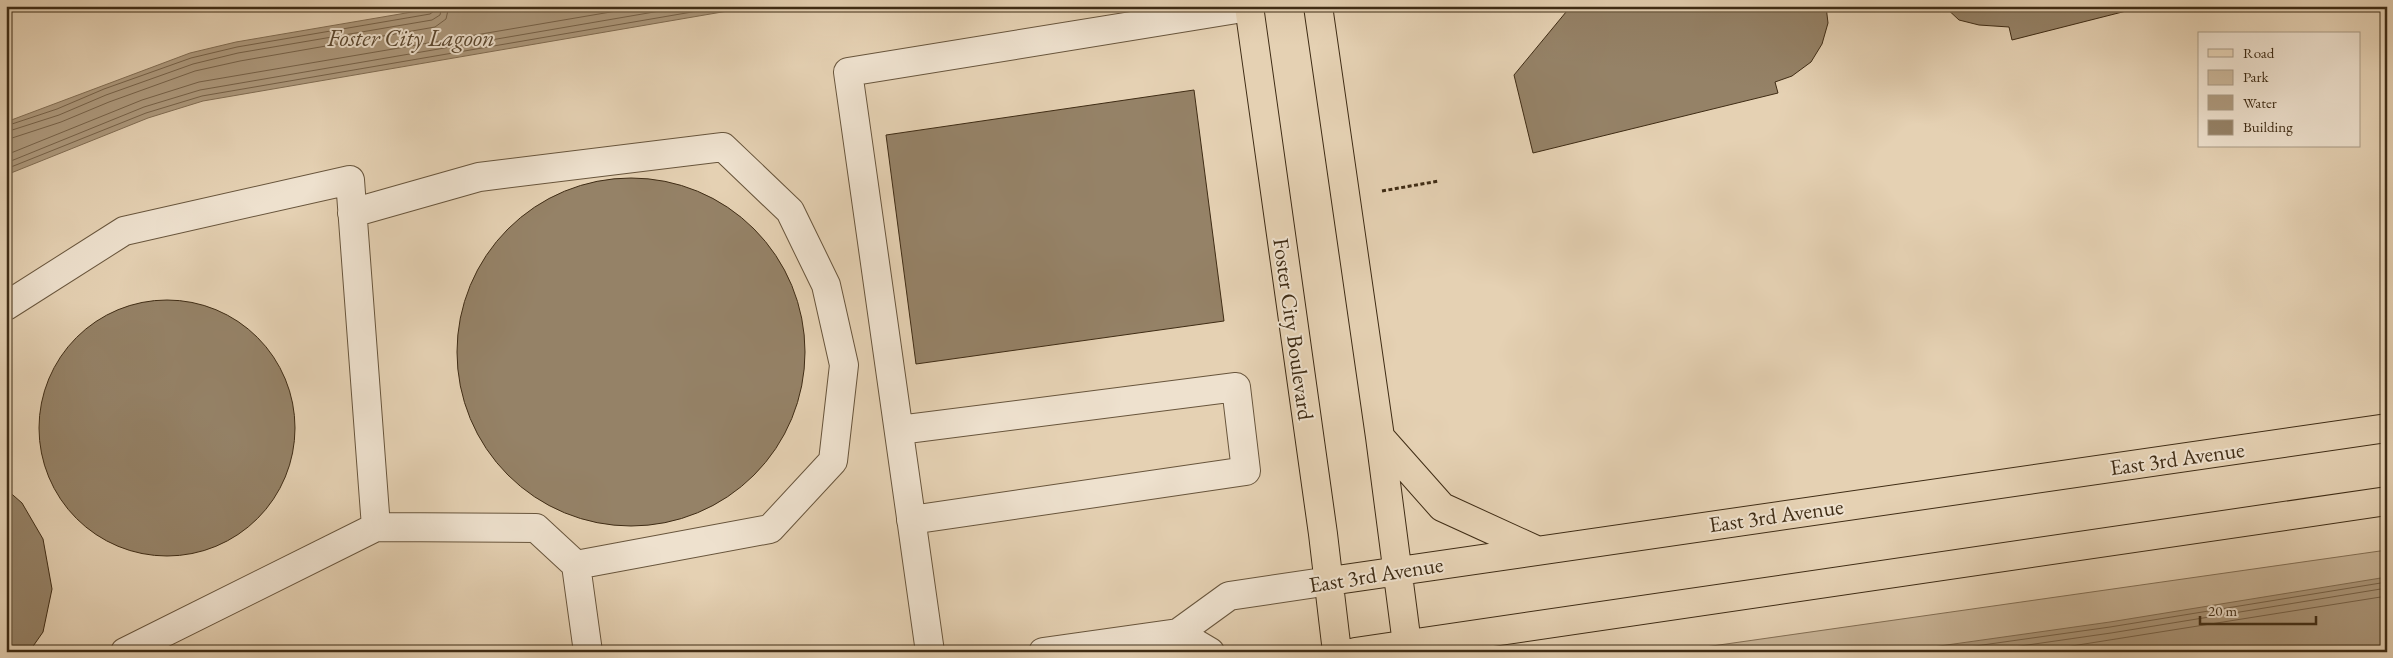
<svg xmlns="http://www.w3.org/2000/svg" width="2393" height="658" font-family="'EB Garamond',serif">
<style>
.green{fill:#c9b598;stroke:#847056}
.water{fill:#ad997d;stroke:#816d53}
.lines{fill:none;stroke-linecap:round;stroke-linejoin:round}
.shore{stroke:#766249;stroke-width:1}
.building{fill:#958267;stroke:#3f2c15}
.minor-casing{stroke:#68553c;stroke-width:30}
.major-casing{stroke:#3f2c15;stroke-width:30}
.path{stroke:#3f2c15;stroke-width:3;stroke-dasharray:4 2.5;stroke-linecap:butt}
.minor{stroke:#eee1ce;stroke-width:28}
.major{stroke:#e5d1b3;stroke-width:28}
.labels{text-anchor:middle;stroke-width:4;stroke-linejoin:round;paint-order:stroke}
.street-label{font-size:22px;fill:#3f2c15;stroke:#eee1ce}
.water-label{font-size:24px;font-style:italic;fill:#5a472f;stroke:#eee1ce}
</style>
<rect width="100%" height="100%" fill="#e5d1b3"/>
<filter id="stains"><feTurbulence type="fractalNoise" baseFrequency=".004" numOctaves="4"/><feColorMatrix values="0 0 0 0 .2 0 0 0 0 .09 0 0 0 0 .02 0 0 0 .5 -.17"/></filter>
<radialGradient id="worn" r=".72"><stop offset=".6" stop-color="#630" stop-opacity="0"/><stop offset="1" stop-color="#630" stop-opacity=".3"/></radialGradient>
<!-- green -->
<path class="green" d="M2387,550V652H1664L1705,647Z"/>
<!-- water -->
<path class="water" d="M447,6H757L203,101L148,118L6,175V122L190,53L236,42Z
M2387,577V652H1897L2110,622Z"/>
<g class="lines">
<!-- shore -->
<path class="shore" d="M6,126L57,109L104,89L191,58L237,47L430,14L434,11L435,6
M6,132L59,115L106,95L193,64L238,53L432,20L440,15L442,6
M6,140L61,122L109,102L195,71L240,61L435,27L446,19L449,6
M6,155L142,100L199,82L646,6
M6,163L144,107L200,90L689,6
M6,169L146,113L202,96L727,6
M1933,652L2110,627L2387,582
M1979,652L2111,633L2387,588
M2034,652L2387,596"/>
</g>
<!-- building -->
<path class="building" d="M1571,6H1826L1828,23L1822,44L1811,62L1792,76L1775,82L1778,93L1533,153L1514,75Z
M1944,6H2146L2012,40L2009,27L1979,25L1959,20Z
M1194,90L1224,321L916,364L886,135Z
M457 352a174 174 0 1 1 348 0a174 174 0 1 1-348 0Z
M39 428a128 128 0 1 1 256 0a128 128 0 1 1-256 0Z
M6,489L22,503L43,539L52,589L43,632L29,652H6Z"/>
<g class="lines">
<!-- minor casing -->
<g class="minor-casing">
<path id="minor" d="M352,213L479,177L723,147L790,211L826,285L844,365L833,461L770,529L576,565
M6,306L124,231L350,180L376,527L125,652
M899,430L1236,387L1246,471L911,520
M376,527L536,528L576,565L588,652
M1178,633L1210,652
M930,652L848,72L1249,7
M1043,652L1178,633L1229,596L1330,581"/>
</g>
<!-- major casing -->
<g class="major-casing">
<path id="major" d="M1249,6L1323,534L1337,652
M1318,6L1380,437L1407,644
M1380,437L1442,507L1536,550
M1330,581L2387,428
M1355,652L2387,501"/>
</g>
<!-- path -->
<path class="path" d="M1382,191L1439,181"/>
<!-- minor -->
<use href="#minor" class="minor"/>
<!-- major -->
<use href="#major" class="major"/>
</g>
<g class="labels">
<!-- street labels -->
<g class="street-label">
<text transform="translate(1294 329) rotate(82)" y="8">Foster City Boulevard</text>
<text transform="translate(2177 458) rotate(-8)" y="8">East 3rd Avenue</text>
<text transform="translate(1776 515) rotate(-8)" y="8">East 3rd Avenue</text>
<text transform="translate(1376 574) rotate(-9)" y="8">East 3rd Avenue</text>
</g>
<!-- water labels -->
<g class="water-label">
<text x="411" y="46">Foster City Lagoon</text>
</g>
</g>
<!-- margin -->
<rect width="2393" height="658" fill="none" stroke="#e5d1b3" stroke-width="25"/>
<rect x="8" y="8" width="2378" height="643" fill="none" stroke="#3f2c15" stroke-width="2.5"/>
<rect x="12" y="12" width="2368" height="633" fill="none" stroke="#3f2c15"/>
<!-- legend -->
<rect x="2198" y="32" width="162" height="115" fill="#eee1ce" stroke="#a89984"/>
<rect x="2208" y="49" width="25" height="8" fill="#e5d1b3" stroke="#a89984"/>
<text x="2243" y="58" font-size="15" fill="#3f2c15">Road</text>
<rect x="2208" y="70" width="25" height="15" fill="#c9b598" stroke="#a89984"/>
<text x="2243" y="82" font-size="15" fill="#3f2c15">Park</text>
<rect x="2208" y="95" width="25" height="15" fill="#ad997d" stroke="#a89984"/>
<text x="2243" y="108" font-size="15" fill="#3f2c15">Water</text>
<rect x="2208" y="120" width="25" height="15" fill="#958267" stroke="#a89984"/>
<text x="2243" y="132" font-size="15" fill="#3f2c15">Building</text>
<!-- scale -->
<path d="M2200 616v8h116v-8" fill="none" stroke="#3f2c15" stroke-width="2.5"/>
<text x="2208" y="616" font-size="15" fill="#3f2c15" stroke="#eee1ce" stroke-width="4" paint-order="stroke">20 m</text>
<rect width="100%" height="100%" filter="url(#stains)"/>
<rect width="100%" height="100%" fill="url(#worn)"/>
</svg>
